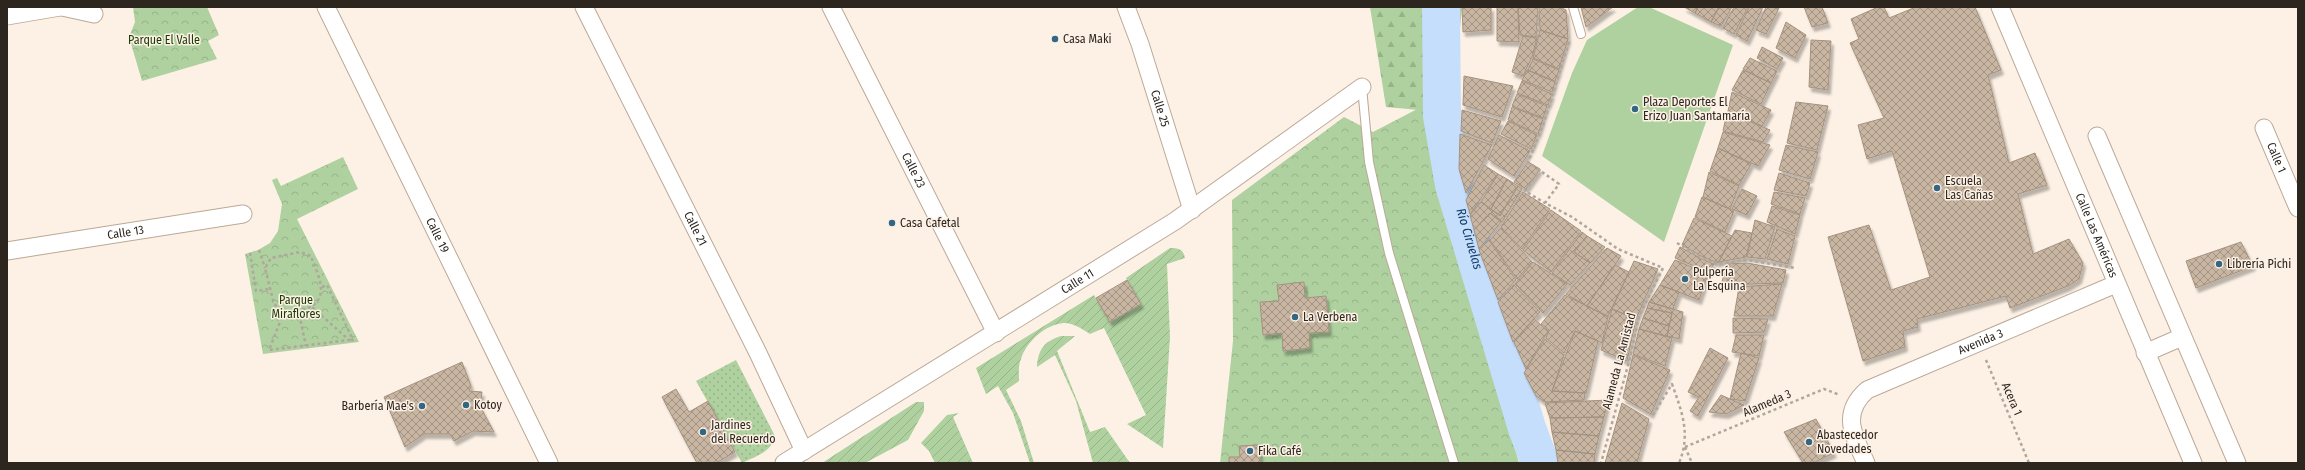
<svg xmlns="http://www.w3.org/2000/svg" width="2305" height="470" font-family="'Fira Sans Condensed',sans-serif">
<style>
.grass{fill:url(#grass-dots)}
.forest{fill:url(#forest-firs)}
.park{fill:url(#park-crowns)}
.garden{fill:url(#garden-furrows)}
.pitch{fill:#aed19f}
.lines{fill:none;stroke-linecap:round;stroke-linejoin:round}
.river{stroke:#c5defc;stroke-width:38}
.building{fill:url(#building-cross-hatch);stroke:#a49280;filter:url(#shadow)}
.service-casing{stroke:#bca997;stroke-width:10}
.minor-casing{stroke:#bca997;stroke-width:19}
.path{stroke:#b0a69c;stroke-width:2.5;stroke-dasharray:3 3;stroke-linecap:butt}
.service{stroke:#fff;stroke-width:8}
.minor{stroke:#fff;stroke-width:17}
.poi-dot{fill:#326682;stroke:#fdf1e5;stroke-width:1.5}
.labels{text-anchor:middle;stroke-width:3;stroke-linejoin:round;paint-order:stroke}
.poi-label{font-size:12px;fill:#2d261f;stroke:#fdf1e5;text-anchor:start}
.park-label{font-size:12px;fill:#183a03;stroke:#fdf1e5}
.street-label{font-size:12px;fill:#2d261f;stroke:#fdf1e5}
.water-label{font-size:13px;font-style:italic;fill:#123b67;stroke:#fdf1e5}
</style>
<defs>
<pattern id="grass-dots" width="8" height="8" patternUnits="userSpaceOnUse"><rect width="8" height="8" fill="#aed19f"/><path d="M2 2h.1M6 6h.1" fill="none" stroke="#96b388" stroke-width="1.8" stroke-linecap="round"/></pattern>
<pattern id="forest-firs" width="22" height="20" patternUnits="userSpaceOnUse"><rect width="22" height="20" fill="#aed19f"/><path d="M5 1l3.5 6h-7zM16 11l3.5 6h-7z" fill="#96b388"/></pattern>
<pattern id="park-crowns" width="20" height="18" patternUnits="userSpaceOnUse"><rect width="20" height="18" fill="#aed19f"/><path d="M2 6a3 3 0 1 1 6 0M12 15a3 3 0 1 1 6 0" fill="none" stroke="#96b388"/></pattern>
<pattern id="garden-furrows" width="10" height="10" patternUnits="userSpaceOnUse"><rect width="10" height="10" fill="#aed19f"/><path d="M-1 1l2-2M0 10L10 0M9 11l2-2" fill="none" stroke="#96b388"/></pattern>
<pattern id="building-cross-hatch" width="8" height="8" patternUnits="userSpaceOnUse"><rect width="8" height="8" fill="#c8b5a2"/><path d="M0 0l8 8M0 8l8-8" fill="none" stroke="#a39383"/></pattern>
<filter id="shadow"><feDropShadow dx="2.5" dy="4.5" stdDeviation="1" flood-color="#0004"/></filter>
</defs>
<rect width="100%" height="100%" fill="#fdf1e5"/>
<!-- grass -->
<path class="grass" d="M736,360L775,436C772,452 756,456 742,463L696,381Z"/>
<!-- forest -->
<path class="forest" d="M1370,7H1462L1452,113L1386,107Z"/>
<!-- park -->
<path class="park" d="M133,7H207L219,35L208,41L217,59L142,81L129,37L135,22Z
M1425,105L1476,305L1519,463H1220L1233,341L1232,200L1344,117L1373,132Z
M343,157L358,189L297,219L359,342L263,354L245,254L258,250L270,243L278,231L282,204L272,180L277,178L281,186Z"/>
<!-- garden -->
<path class="garden" d="M1170,248C1179,248 1183,249 1185,258L1167,264L1170,337L1163,448L1127,424L1146,415L1104,328L1090,334C1082,329 1074,323 1064,323C1046,324 1026,342 1021,359C1018,365 1019,374 1019,381L1006,390L1021,421L1034,463H1030L1013,413L998,386L986,394L976,368L1094,295L1110,322L1141,304L1126,278Z
M1061,336H1075L1057,351L1090,432L1105,427L1130,463H1093L1076,401L1055,355L1037,367C1038,349 1045,341 1061,336Z
M916,402H924V411L908,440L865,463H822Z
M959,413L953,417L973,463H935L929,451L921,443L947,415Z"/>
<!-- pitch -->
<path class="pitch" d="M1638,7H1649L1733,45L1664,242L1542,156L1572,73L1587,40Z"/>
<g class="lines">
<!-- river -->
<path class="river" id="s1" d="M1441,7L1442,116L1454,185L1527,428L1540,463"/>
</g>
<!-- building -->
<path class="building" d="M1462,7H1491V30L1463,32Z
M1497,7H1518L1519,42L1497,41Z
M1518,7H1538L1536,37L1520,35Z
M1539,7H1560L1566,10L1568,39L1540,30Z
M1581,7H1613L1586,27Z
M1684,7H1698L1695,13Z
M1698,7H1719L1711,22L1695,13Z
M1719,7H1732L1721,26L1711,22Z
M1734,7H1748L1734,34L1723,28Z
M1749,7H1763L1747,41L1736,35Z
M1766,7L1779,8L1766,34L1756,30Z
M1804,7H1822L1828,23L1812,27Z
M1878,7H1884L1889,18L1916,7H1975L2001,70L1988,75L2009,163L2035,153L2047,185L2018,194L2033,254L2069,239L2083,263L2079,279L2068,286L2010,308L2006,296L1917,319L1918,327L1903,331L1905,347L1863,361L1828,237L1869,225L1891,290L1930,277L1892,151L1867,159L1858,125L1884,118L1850,43L1859,39L1851,19Z
M1786,22L1806,35L1795,58L1776,48Z
M1540,30L1568,39L1559,69L1533,58Z
M1523,36L1537,38L1532,57L1523,76L1512,72Z
M1811,40L1831,41L1828,90L1809,87Z
M1762,47L1783,58L1777,69L1757,58Z
M1750,58L1777,71L1771,83L1743,69Z
M1533,59L1559,70L1555,81L1528,70Z
M1527,70L1555,82L1552,92L1522,80Z
M1743,70L1771,83L1761,104L1732,90Z
M1464,76L1513,86L1502,117L1463,105Z
M1522,81L1552,94L1548,105L1517,93Z
M1732,92L1771,110L1762,126L1728,111Z
M1517,94L1547,106L1543,118L1512,106Z
M1796,102L1828,106L1817,150L1787,143Z
M1512,107L1543,119L1538,134L1508,120Z
M1462,110L1501,121L1492,143L1461,131Z
M1727,112L1770,130L1763,142L1723,131Z
M1508,121L1537,135L1531,149L1501,134Z
M1723,132L1770,145L1758,166L1718,148Z
M1460,134L1492,145L1466,193L1459,169Z
M1499,135L1530,151L1514,176L1488,159Z
M1786,145L1818,152L1810,179L1779,170Z
M1718,148L1751,164L1739,185L1710,171Z
M1528,162L1540,169L1526,189L1514,182Z
M1484,165L1498,174L1470,214L1466,200Z
M1709,172L1739,186L1730,209L1703,197Z
M1779,173L1810,183L1806,196L1774,190Z
M1498,174L1507,179L1491,209L1481,202Z
M1507,179L1518,186L1500,215L1491,209Z
M1518,186L1522,189L1502,222L1490,213L1474,230L1470,215L1481,202L1500,216Z
M1742,189L1757,196L1747,215L1732,209Z
M1523,192L1550,209L1522,249L1501,227Z
M1774,192L1805,198L1800,214L1771,204Z
M1702,197L1734,211L1725,232L1695,217Z
M1772,206L1800,215L1795,234L1767,222Z
M1551,210L1581,231L1551,272L1523,250Z
M1490,213L1501,222L1479,249L1474,230Z
M1694,218L1732,236L1718,263L1703,257L1682,245Z
M1755,220L1775,227L1765,259L1747,257Z
M1501,228L1532,262L1517,279L1490,240Z
M1777,229L1795,236L1788,264L1767,259Z
M1735,230L1752,233L1746,257L1719,262Z
M1582,232L1587,236L1574,252L1590,263L1570,285L1552,273Z
M1587,236L1605,247L1590,263L1574,252Z
M1489,240L1516,280L1498,300L1479,250Z
M2241,242L2253,266L2196,288L2186,261Z
M1680,247L1702,259L1714,264L1709,272L1675,258Z
M1607,248L1621,256L1587,306L1566,294Z
M1675,260L1708,274L1699,300L1660,285Z
M1634,261L1658,269L1636,319L1612,309Z
M1533,262L1567,284L1543,313L1515,284Z
M1747,263L1786,270L1783,283L1721,285L1727,264Z
M1615,265L1629,272L1608,316L1587,306Z
M1127,280L1141,304L1110,322L1096,298Z
M1304,282L1305,298L1326,296L1329,332L1309,333L1310,348L1283,351L1282,333L1263,335L1260,302L1279,301L1277,285Z
M1782,284L1773,316H1734L1739,287Z
M1514,285L1540,312L1513,342L1498,302Z
M1660,285L1679,292L1673,309L1649,302Z
M1565,295L1608,317L1602,343L1575,331L1564,353L1546,338L1549,330L1541,324Z
M1649,302L1683,312L1679,339L1667,336L1672,313L1647,308Z
M1647,308L1672,313L1669,326L1643,318Z
M1612,309L1636,319L1627,361L1601,350Z
M1643,318L1669,326L1667,336L1639,329Z
M1733,318L1768,319L1764,332L1733,333Z
M1534,319L1548,331L1526,369L1514,342Z
M1639,329L1672,338L1665,366L1633,354Z
M1575,331L1598,341L1586,393L1552,391Z
M1736,335H1764L1759,356L1732,352Z
M1545,339L1564,355L1552,391L1585,393L1584,400L1545,402L1536,396L1524,373Z
M1710,348L1728,358L1698,416L1690,411L1699,397L1688,392Z
M1741,353L1759,358L1745,401L1730,399Z
M1633,355L1670,370L1651,414L1623,398Z
M462,362L471,386L469,391L482,392L480,406L494,432L473,431L454,441L450,434H424L405,447L384,397Z
M676,389L689,412L708,401L735,452L716,463H697L662,397Z
M1721,395L1730,399L1744,405L1726,414L1709,412Z
M1608,400L1604,417L1550,418L1545,403Z
M1622,403L1649,419L1637,463H1605Z
M1604,417L1599,436L1552,432L1550,418Z
M1816,419L1834,453L1813,463H1803L1784,432Z
M1552,432L1599,436L1595,454L1556,450Z
M1260,445V463H1229V457H1240L1239,446Z
M1556,450L1595,454L1594,463H1558Z"/>
<g class="lines">
<!-- service casing -->
<g class="service-casing">
<path id="service" d="M1573,7L1581,34
M1362,87L1369,162L1389,253L1454,463"/>
</g>
<!-- minor casing -->
<g class="minor-casing">
<g id="minor">
<path d="M62,7L94,14"/>
<path id="s2" d="M326,7L549,463"/>
<path id="s3" d="M584,7L758,353L804,451"/>
<path id="s4" d="M831,7L996,333"/>
<path id="s5" d="M1126,7L1140,44L1192,210"/>
<path id="s6" d="M2000,7L2193,463"/>
<path d="M7,16L60,7"/>
<path id="s7" d="M2264,128L2298,208"/>
<path d="M2097,136L2237,463"/>
<path id="s8" d="M7,251L243,214"/>
<path d="M2145,353L2182,337"/>
<path id="s9" d="M784,463L1175,221L1362,87"/>
<path id="s10" d="M1866,463C1854,436 1840,414 1867,390L2116,284"/>
</g>
</g>
<!-- path -->
<path class="path" d="M1537,38L1539,7
M1569,42L1543,125L1528,162L1559,184L1545,203L1572,217L1618,249L1663,268L1639,316L1630,358L1601,463
M1540,169L1525,191L1545,203
M1677,243L1702,258L1716,264L1747,260L1795,268
M259,250L265,268
M250,253L256,291L269,289
M322,287L327,285L353,340H349
M298,309L306,346
M284,312C292,310 306,310 312,306C330,294 316,271 311,256L300,252L271,258L265,268L274,304L284,312L269,350L349,340L312,307
M1986,360L2029,463
M1653,415L1672,384C1682,412 1691,434 1679,463
M1685,447L1824,389L1840,395
M1685,447L1692,463"/>
<!-- service -->
<use href="#service" class="service"/>
<!-- minor -->
<use href="#minor" class="minor"/>
</g>
<!-- markers -->
<g class="poi-dot">
<circle cx="1055" cy="39" r="4"/>
<circle cx="1635" cy="109" r="4"/>
<circle cx="1937" cy="188" r="4"/>
<circle cx="892" cy="223" r="4"/>
<circle cx="2219" cy="264" r="4"/>
<circle cx="1685" cy="279" r="4"/>
<circle cx="1295" cy="317" r="4"/>
<circle cx="466" cy="405" r="4"/>
<circle cx="422" cy="406" r="4"/>
<circle cx="703" cy="432" r="4"/>
<circle cx="1809" cy="442" r="4"/>
<circle cx="1250" cy="451" r="4"/>
</g>
<g class="labels">
<!-- poi labels -->
<g class="poi-label">
<text x="1063" y="43">Casa Maki</text>
<text x="1643" y="106">Plaza Deportes El<tspan x="1643" dy="14">Erizo Juan Santamaría</tspan></text>
<text x="1945" y="185">Escuela<tspan x="1945" dy="14">Las Cañas</tspan></text>
<text x="900" y="227">Casa Cafetal</text>
<text x="2227" y="268">Librería Pichi</text>
<text x="1693" y="276">Pulpería<tspan x="1693" dy="14">La Esquina</tspan></text>
<text x="1303" y="321">La Verbena</text>
<text x="474" y="409">Kotoy</text>
<text x="414" y="410" text-anchor="end">Barbería Mae's</text>
<text x="711" y="429">Jardines<tspan x="711" dy="14">del Recuerdo</tspan></text>
<text x="1817" y="439">Abastecedor<tspan x="1817" dy="14">Novedades</tspan></text>
<text x="1258" y="455">Fika Café</text>
</g>
<!-- park labels -->
<g class="park-label">
<text x="164" y="44">Parque El Valle</text>
<text x="296" y="304">Parque<tspan x="296" dy="14">Miraflores</tspan></text>
</g>
<!-- street labels -->
<g class="street-label">
<text dy="4" stroke="none"><textPath href="#s5" startOffset="107">Calle 25</textPath></text>
<text dy="4" stroke="none"><textPath href="#s7" startOffset="32">Calle 1</textPath></text>
<text dy="4" stroke="none"><textPath href="#s4" startOffset="183">Calle 23</textPath></text>
<text dy="4" stroke="none"><textPath href="#s3" startOffset="248">Calle 21</textPath></text>
<text dy="4" stroke="none"><textPath href="#s8" startOffset="120">Calle 13</textPath></text>
<text dy="4" stroke="none"><textPath href="#s2" startOffset="254">Calle 19</textPath></text>
<text dy="4" stroke="none"><textPath href="#s6" startOffset="248">Calle Las Américas</textPath></text>
<text dy="4" stroke="none"><textPath href="#s9" startOffset="345">Calle 11</textPath></text>
<text dy="4" stroke="none"><textPath href="#s10" startOffset="204">Avenida 3</textPath></text>
<text transform="translate(1619 361) rotate(-75)" y="4">Alameda La Amistad</text>
<text transform="translate(2012 399) rotate(67)" y="4">Acera 1</text>
<text transform="translate(1767 403) rotate(-23)" y="4">Alameda 3</text>
</g>
<!-- water labels -->
<g class="water-label">
<text dy="5" stroke="none"><textPath href="#s1" startOffset="235">Río Ciruelas</textPath></text>
</g>
</g>
<!-- border -->
<rect width="2305" height="470" fill="none" stroke="#2d261f" stroke-width="16"/>
</svg>
